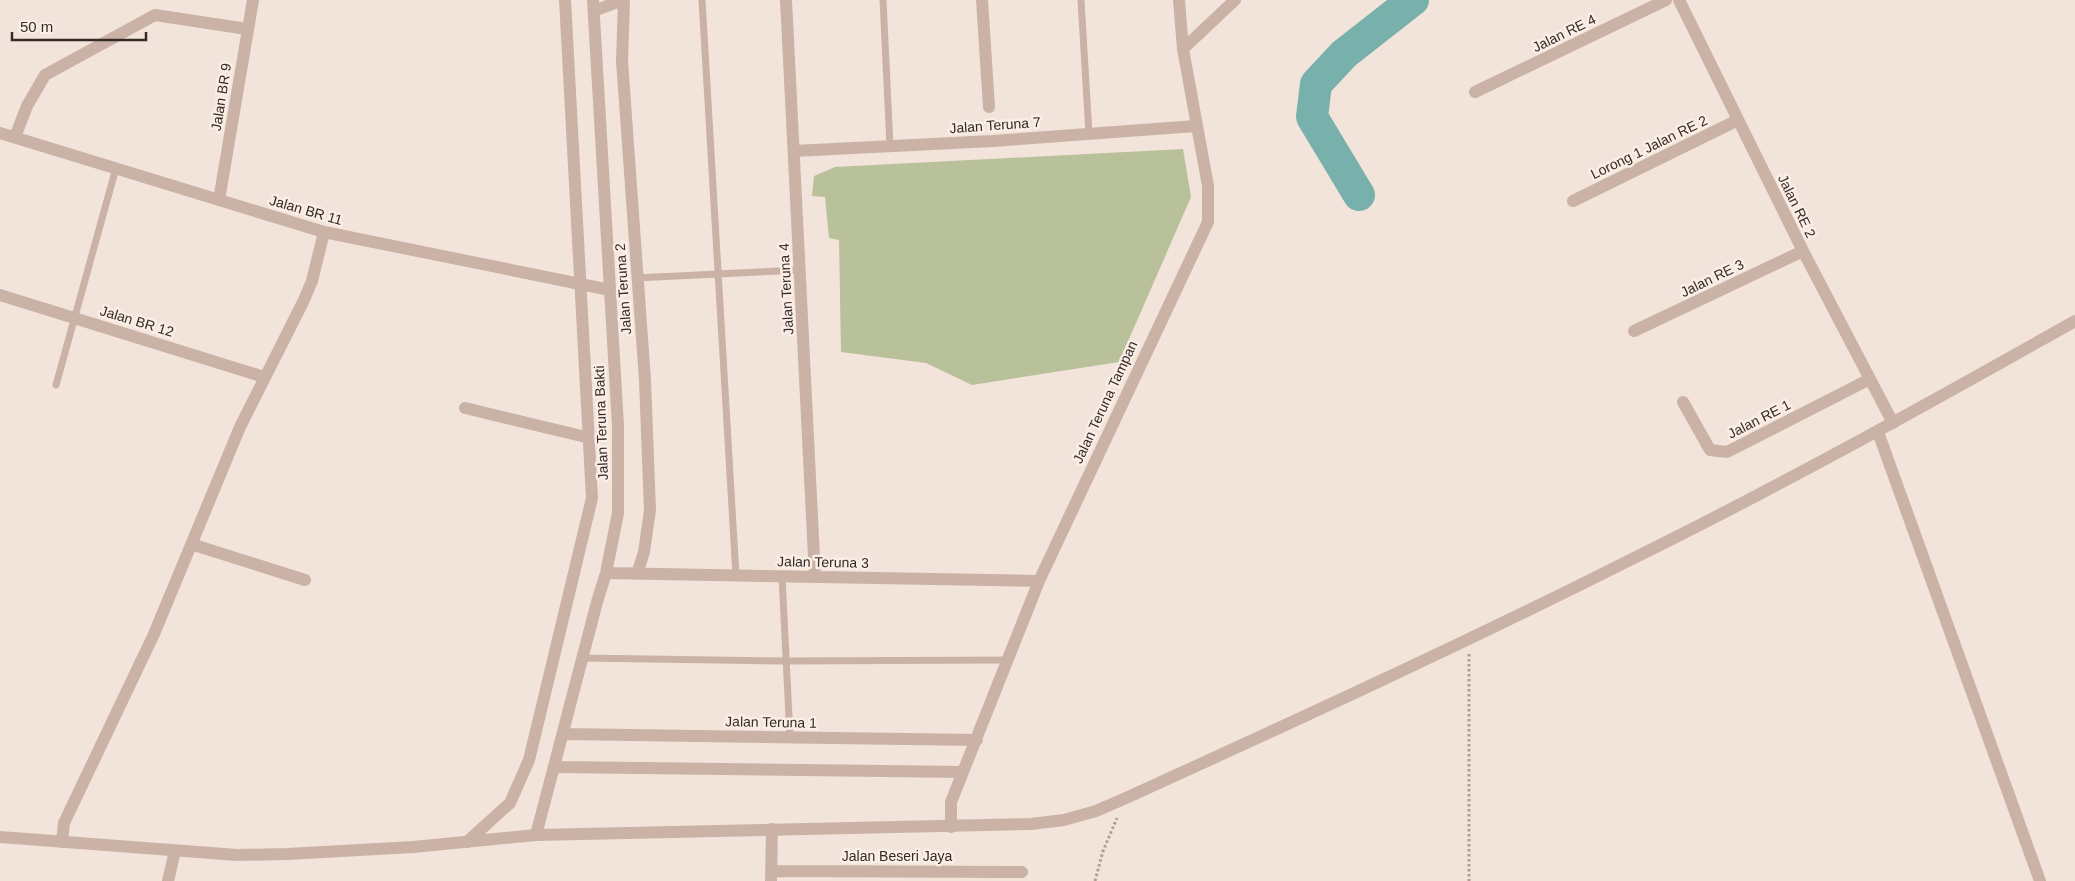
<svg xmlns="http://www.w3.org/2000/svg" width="2075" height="881" font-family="Arial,sans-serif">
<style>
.green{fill:#b9c19a}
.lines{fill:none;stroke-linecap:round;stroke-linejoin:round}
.river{stroke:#78b0ab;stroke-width:32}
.path{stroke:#b69b90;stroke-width:3;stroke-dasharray:2.5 2.5;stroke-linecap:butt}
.service{stroke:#cab2a6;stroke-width:7}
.minor{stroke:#cab2a6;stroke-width:12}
.tertiary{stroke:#cab2a6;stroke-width:12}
.labels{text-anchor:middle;stroke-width:5;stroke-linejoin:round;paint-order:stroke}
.street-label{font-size:14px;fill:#362a27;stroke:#faeee6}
</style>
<rect width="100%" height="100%" fill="#f2e4da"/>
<!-- green -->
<path class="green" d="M1183,149L1191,197L1119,362L972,385L926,363L841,352L839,240L829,238L825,197L812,196L814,176L835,167Z"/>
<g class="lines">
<!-- river -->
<path class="river" d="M1359,195L1312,117L1316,84L1344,54L1413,0"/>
<!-- path -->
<path class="path" d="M1469,654V881
M1095,881L1103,851L1117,818"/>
<!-- service -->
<path class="service" d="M702,0L736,576
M883,0L890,146
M1081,0L1089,134
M636,278L800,270
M56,385L116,168
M782,577L790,737
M582,658L786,661L1008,660"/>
<!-- minor -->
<path class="minor" d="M624,0L622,61L645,380L650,510L644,552L637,574
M786,0L815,577
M982,0L989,107
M1179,0L1183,49
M1679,0L1803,251L1893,423
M594,11L623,0
M1475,92L1666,0
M0,133L324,232L610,290
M15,137L27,106L45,75L155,15L247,29
M794,151L993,141L1196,126
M219,200L253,0
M1573,201L1738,120
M0,295L264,377
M1634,331L1803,251
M1683,402L1710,450L1727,452L1868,380
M465,408L590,438
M1878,432L2040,881
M191,544L305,580
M606,573L1039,581
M564,734L977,740
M556,767L963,772
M951,827V802L1039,581L1208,222V186L1183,49L1235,0
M536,835L597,602L606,573L618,513V426L593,0
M62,842L64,823L154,634L240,427L304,300L312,281L324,232
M467,842L510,803L529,760L592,498L565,0
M772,871L1022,872
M168,881L175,851
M771,881L772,829"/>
<!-- tertiary -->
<path class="tertiary" d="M0,837L237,855L287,854L413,847L536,835L1031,824L1064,820L1096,811L1126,798C1295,721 1463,644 1628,561C1780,486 1928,404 2075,321"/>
</g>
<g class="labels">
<!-- street labels -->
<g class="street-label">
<text transform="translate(1564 33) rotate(-26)" y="5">Jalan RE 4</text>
<text transform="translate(221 97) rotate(-81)" y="5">Jalan BR 9</text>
<text transform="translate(995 125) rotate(-4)" y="5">Jalan Teruna 7</text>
<text transform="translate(1649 147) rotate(-26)" y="5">Lorong 1 Jalan RE 2</text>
<text transform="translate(1797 206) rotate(64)" y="5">Jalan RE 2</text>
<text transform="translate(306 210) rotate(16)" y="5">Jalan BR 11</text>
<text transform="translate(1712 278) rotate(-26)" y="5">Jalan RE 3</text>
<text transform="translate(623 289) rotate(-94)" y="5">Jalan Teruna 2</text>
<text transform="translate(786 289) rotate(-93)" y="5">Jalan Teruna 4</text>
<text transform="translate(137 321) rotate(17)" y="5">Jalan BR 12</text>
<text transform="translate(1105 402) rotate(-65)" y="5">Jalan Teruna Tampan</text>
<text transform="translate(1759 419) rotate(-27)" y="5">Jalan RE 1</text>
<text transform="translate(601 423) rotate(-92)" y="5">Jalan Teruna Bakti</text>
<text transform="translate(823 562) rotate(1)" y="5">Jalan Teruna 3</text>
<text transform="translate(771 722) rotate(1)" y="5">Jalan Teruna 1</text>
<text x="897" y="861">Jalan Beseri Jaya</text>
</g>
</g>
<!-- scale -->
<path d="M12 32v8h134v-8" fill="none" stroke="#362a27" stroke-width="2.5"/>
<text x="20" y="32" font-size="15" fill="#362a27" stroke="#faeee6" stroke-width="4" paint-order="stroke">50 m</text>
</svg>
